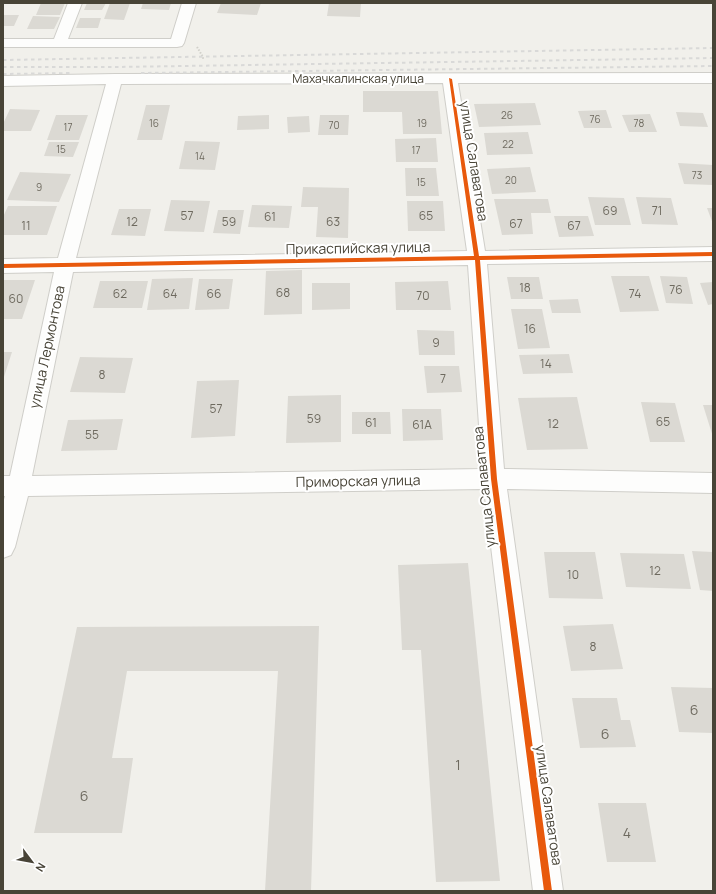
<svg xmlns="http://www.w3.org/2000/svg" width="716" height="894" font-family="Manrope,sans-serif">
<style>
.building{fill:#dbd9d3}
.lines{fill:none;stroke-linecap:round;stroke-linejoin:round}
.minor-casing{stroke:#cfcec9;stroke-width:2}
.path{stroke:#d1d0ca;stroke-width:2;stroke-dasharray:1.5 1.5;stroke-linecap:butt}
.minor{fill:#fdfdfc;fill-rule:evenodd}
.rail{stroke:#d9d9d8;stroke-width:2;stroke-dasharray:3.5 3.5;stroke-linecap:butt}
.cycleway-casing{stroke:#fff;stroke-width:2}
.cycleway{fill:#e8590c;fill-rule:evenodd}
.labels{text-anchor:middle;stroke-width:4;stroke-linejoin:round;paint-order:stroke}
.far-number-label{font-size:10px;fill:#6e6a5f}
.far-street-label{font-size:12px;fill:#484437;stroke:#fff}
.number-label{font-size:12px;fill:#6e6a5f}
.street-label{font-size:14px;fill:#484437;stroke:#fff}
.near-number-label{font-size:14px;fill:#6e6a5f}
</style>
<rect width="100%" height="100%" fill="#f1f0eb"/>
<!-- building -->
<path class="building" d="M41,3H65L60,15H36Z
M87,3H106L102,10H84Z
M110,3H130L124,20L104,19Z
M143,3H171L169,10L141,9Z
M221,3H261L257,15L217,13Z
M329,3H361L360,17L327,16Z
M3,15H19L14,26H3Z
M33,16L60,17L54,29H27Z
M80,18H101L98,28H76Z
M363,91H438L442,134H403L402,112H363Z
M535,103L541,125L479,127L474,104Z
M146,105H170L162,140H137Z
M10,109L40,110L31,131H3V124Z
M606,110L612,128H584L578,111Z
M676,112L703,113L708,127L680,126Z
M650,114L657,132H629L622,115Z
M56,115H88L79,140H47Z
M269,115V129L237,130L238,116Z
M320,115H349L348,135H318Z
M309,116L310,132L288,133L287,117Z
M528,132L533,154L487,155L484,133Z
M436,138L438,162H396L395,139Z
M185,141L220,142L215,170L179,169Z
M49,142H79L73,157L44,156Z
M678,163L713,165V185L684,184Z
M530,167L536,192L492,194L487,169Z
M405,168H436L439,196H406Z
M20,172L71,174L59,202L7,200Z
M303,187L349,188L348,238L316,237L318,207H301Z
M588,197L624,198L631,225H595Z
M636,197L671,198L678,225L642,224Z
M494,199H548L551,213H531L533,234L502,235Z
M171,200L210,201L204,232L164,231Z
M407,201H443L445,231H408Z
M252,205L292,206L289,228L248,227Z
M8,206H57L47,235H3V217Z
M707,208H713V224Z
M119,209H151L145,236L111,235Z
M218,210H244L240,234L213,233Z
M554,216H588L594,236L559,237Z
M302,270V314L264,315L266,271Z
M611,276H649L659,311L620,312Z
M660,276L687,277L693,304L666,303Z
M507,277H539L543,299H511Z
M193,278L189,309L147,310L152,279Z
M199,279H233L229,309L195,310Z
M3,280H35L22,319H3Z
M100,281H148L142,308H93Z
M448,281L451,310H396L395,282Z
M713,282V304L708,305L700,283Z
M312,283H350V309L312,310Z
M578,299L581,313H552L549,300Z
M511,309H542L550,348L518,349Z
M417,330L454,331L455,355H419Z
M3,352H12L3,380Z
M569,354L573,373L523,374L519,355Z
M80,357L133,358L125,393L70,392Z
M424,366H459L462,392L427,393Z
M239,380L235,436L191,438L197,381Z
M341,395V442L286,443L288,396Z
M577,397L588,449L527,450L518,398Z
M641,402L675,403L685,442H650Z
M703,405H713V437Z
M402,409H441L443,440L403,441Z
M352,412H390L391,434H352Z
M123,419L117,450L61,451L68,420Z
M692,551L713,552V591L700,590Z
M544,552H595L603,599L549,598Z
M620,553L684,554L691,589L626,587Z
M468,563L500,881L436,882L421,650H402L398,565Z
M613,624L623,669L571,671L563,626Z
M319,626L311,891H265L278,671H127L112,758H133L122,833H34L77,627Z
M671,687L713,688V733L679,732Z
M572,698H617L621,720H630L636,747L580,748Z
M598,803H646L656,862H607Z"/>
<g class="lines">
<!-- minor casing -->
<g class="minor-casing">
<path id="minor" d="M68,3H82L68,39H171L182,3H196L184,43L182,46L177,47H3V39H54Z
M713,73V83H458L485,251L713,247V261L487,264L504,469L713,473V493L507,489L563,891H533L484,489L28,496L15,547L11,555L3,558V503L5,496H3V476H10L54,272L3,273V259L58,258L106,84L3,86V76L115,74ZM443,83L467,251L76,258L121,84ZM468,265L482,469L32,476L73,272Z"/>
</g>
<!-- path -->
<path class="path" d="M197,47L203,57V60"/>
<!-- minor -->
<use href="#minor" class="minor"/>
<!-- rail -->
<path class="rail" d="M3,60L713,48
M3,67H117L713,58
M141,73L713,66
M3,74L71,73"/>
<!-- cycleway casing -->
<g class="cycleway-casing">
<path id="cycleway" d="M449,78L452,79L479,256L713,252V256L480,260L497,479L552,891H544L491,479L475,260L3,268V264L474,256Z"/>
</g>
<!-- cycleway -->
<use href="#cycleway" class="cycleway"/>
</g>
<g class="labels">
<!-- far-number labels -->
<g class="far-number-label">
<text x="507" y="119">26</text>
<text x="595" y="123">76</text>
<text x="154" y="127">16</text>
<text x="422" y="127">19</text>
<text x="639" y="127">78</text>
<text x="334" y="129">70</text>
<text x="68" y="131">17</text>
<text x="508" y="148">22</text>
<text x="61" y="153">15</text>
<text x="416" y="154">17</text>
<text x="200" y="160">14</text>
<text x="697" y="179">73</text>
<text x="511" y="184">20</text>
<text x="421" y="186">15</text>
<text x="39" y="191">9</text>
</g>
<!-- far-street labels -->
<g class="far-street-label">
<text x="358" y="83">Махачкалинская улица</text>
</g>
<!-- number labels -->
<g class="number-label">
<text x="610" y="215">69</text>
<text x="657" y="215">71</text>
<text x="187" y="220">57</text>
<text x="426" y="220">65</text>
<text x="270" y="221">61</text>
<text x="132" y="226">12</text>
<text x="229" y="226">59</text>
<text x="333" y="226">63</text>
<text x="516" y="228">67</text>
<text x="26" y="230">11</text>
<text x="574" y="230">67</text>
<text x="525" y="292">18</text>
<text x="676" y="294">76</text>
<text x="283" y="297">68</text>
<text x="120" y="298">62</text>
<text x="170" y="298">64</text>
<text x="214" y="298">66</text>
<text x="635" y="298">74</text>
<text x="423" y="300">70</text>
<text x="16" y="303">60</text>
<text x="530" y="333">16</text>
<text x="436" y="347">9</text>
<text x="546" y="368">14</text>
<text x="102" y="379">8</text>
<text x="443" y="383">7</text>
<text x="216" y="413">57</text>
<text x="314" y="423">59</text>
<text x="663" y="426">65</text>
<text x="371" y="427">61</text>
<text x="553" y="428">12</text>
<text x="422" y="429">61А</text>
<text x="92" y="439">55</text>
<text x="655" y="575">12</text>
<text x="573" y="579">10</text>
<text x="593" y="651">8</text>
</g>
<!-- street labels -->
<g class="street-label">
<text transform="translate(474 161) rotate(81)" y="5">улица Салаватова</text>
<text transform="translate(358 248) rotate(-1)" y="5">Прикаспийская улица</text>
<text transform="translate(47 347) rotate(-78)" y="5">улица Лермонтова</text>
<text transform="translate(358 481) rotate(-1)" y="5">Приморская улица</text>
<text transform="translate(484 487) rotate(-96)" y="5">улица Салаватова</text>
<text transform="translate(549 805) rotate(82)" y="5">улица Салаватова</text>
</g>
<!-- near-number labels -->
<g class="near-number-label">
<text x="694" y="715">6</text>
<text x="605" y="739">6</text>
<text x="458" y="770">1</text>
<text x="84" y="801">6</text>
<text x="627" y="838">4</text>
</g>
</g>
<!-- border -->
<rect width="716" height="894" fill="none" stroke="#484437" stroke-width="8"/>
<!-- north arrow -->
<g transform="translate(32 862) rotate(122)" stroke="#ffffff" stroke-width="3" paint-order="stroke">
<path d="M0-3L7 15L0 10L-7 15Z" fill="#484437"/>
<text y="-6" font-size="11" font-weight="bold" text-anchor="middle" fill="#484437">N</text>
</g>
</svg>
